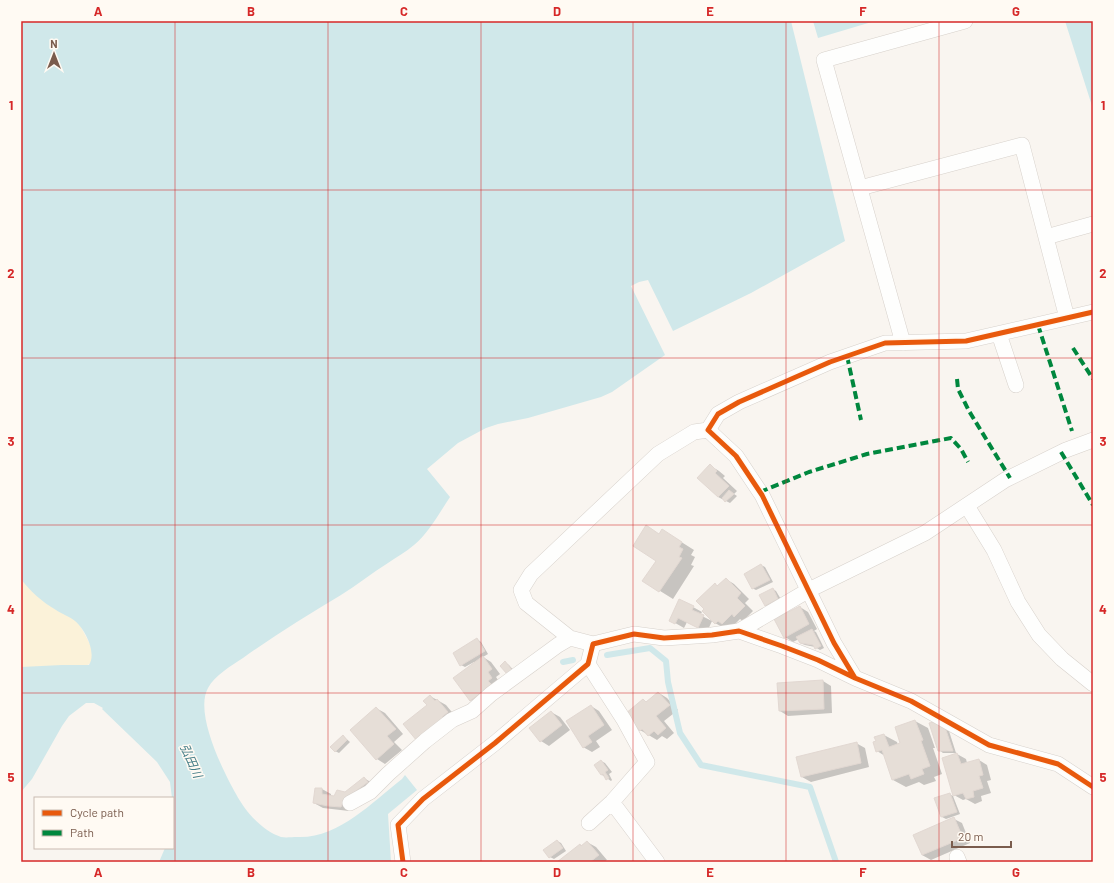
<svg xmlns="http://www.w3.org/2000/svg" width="1114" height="883" font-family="Barlow,'Noto Sans JP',sans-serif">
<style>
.sand{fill:#fbf2d9}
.water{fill:#d0e8ea}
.shadow{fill:#0003}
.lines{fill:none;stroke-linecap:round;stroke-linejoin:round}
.stream{stroke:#d0e8ea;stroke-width:6}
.building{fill:#e6ded7;stroke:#e2d8d2}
.minor-casing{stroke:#d7d1cb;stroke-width:16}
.minor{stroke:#fefefd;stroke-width:15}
.quiet{stroke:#00873e;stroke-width:4;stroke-dasharray:8 4;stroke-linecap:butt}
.cycleway-casing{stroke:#fffaf3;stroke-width:8}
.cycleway{stroke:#e8590c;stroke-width:5}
.grid{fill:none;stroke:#d62828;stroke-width:1;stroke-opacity:0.55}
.labels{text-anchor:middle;stroke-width:3;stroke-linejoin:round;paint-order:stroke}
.water-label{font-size:12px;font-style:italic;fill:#437c86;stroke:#fffaf3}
.neatline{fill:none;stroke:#d62828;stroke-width:1.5}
.grid-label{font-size:13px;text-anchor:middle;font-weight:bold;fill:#d62828}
</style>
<rect width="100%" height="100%" fill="#f9f5f0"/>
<!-- sand -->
<path class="sand" d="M21,578L76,618L93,650V662L87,665L21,668Z"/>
<!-- water -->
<path class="water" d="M21,21H791L845,241L751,293L673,331L648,280L639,282L631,286L665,355L612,392L601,397L528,418L498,424L486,428L458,443L427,469L450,497C440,512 428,534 414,545C406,552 396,557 388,563C372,573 357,585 341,595C308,615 275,635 243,658C231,666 215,675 208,688C194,713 223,771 236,794C245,811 262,831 281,837C286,838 292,837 297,837C338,839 371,803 402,779L405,775L417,790L388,814L391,862H159L165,848H173V798H172L170,782L157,762L102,709L103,708L94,703H86L69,716L62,726L32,779L21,792V667L62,665H89C97,653 85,629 75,621C69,616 62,614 56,610C42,602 30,591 21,579Z
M813,21H875L818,38Z
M1065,21H1093V109Z"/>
<!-- shadow -->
<path class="shadow" d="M711,466L719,471L725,476L723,478L737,491L734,494L737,496L730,503L718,497Z
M647,527L660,535L675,538L694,550L691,555L695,557L691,565L694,566L673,599L644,581L657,560Z
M761,565L765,567L773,582L756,590L752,588Z
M726,579L734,584L749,599L745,603L753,611L743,621L740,619L731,628H724L715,623L705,609L715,585L718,587Z
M773,589L776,591L782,601L769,607L765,605Z
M693,607L702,612L700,615L712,621L707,632L687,622L684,628L670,620Z
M800,607L808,612L817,629L814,631L816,632L824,648L820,650L815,647L805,645L800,643L799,639L793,642L785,637Z
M477,639L481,642L488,654L483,657L491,662L500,674L496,677L500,683L479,705L471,700L475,663L474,662L465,667L461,665Z
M506,663L509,665L515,672L507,673Z
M823,681L831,686L832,713L788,716L780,711Z
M659,693L667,698L678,710L664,721L674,733L667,739L662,736L657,740L640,730L643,700L647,702Z
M430,696L446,705L456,717L426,745Z
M591,706L599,711L612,730L596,741L600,747L592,752L583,747Z
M376,708L385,713L403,734L394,742L402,750L385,764L377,759Z
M551,712L560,717L570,730L549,746L541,741Z
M915,721L928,728L935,748H933L942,774L934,777L936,781L924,785L919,782L906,787L893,780L885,756L877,751L884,735L897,742L898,745L902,744Z
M934,723L949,731L956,753H943L939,750Z
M343,736L350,742L339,753L335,751Z
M856,743L865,748L869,767L811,782L802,777Z
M957,754L966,759L967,763L979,760L987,765L991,780L987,781L991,793L981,796L982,801L975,804L966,799L963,800L954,795Z
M601,761L605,763L612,772L609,774L612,780L611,781L602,775L596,765Z
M364,778L372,783L352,805L349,811L323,808L314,803L316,789H322L331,794V796L335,797L345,793Z
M949,794L953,796L960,814L946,819L942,817Z
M954,819L962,823L970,843L931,860L922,855Z
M557,841L561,843L566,851L554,859L550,857Z
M587,842L596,847L607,860L604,862H559L580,845L582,846Z"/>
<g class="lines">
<!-- stream -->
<path class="stream" d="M607,655L650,648L666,661L668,682L680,733L701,765L810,787L836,862
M563,662L573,660"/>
</g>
<!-- building -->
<path class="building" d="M710,464L717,471L715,473L729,486L718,497L697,478Z
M729,490L734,494L725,502L722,498Z
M646,525L659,534L662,529L682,542L679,547L683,549L679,557L682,558L659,592L642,581L656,561L633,546Z
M761,564L770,580L752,589L744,574Z
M726,578L741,593L737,598L745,606L734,617L732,614L722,624L718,621L715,624L702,611L704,609L696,601L715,583L717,586Z
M773,588L778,599L765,606L759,595Z
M679,599L694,606L692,610L704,615L698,628L678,618L675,624L669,621Z
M800,606L809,624L784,638L774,619Z
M812,629L821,646L815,649L813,645L800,643L796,637Z
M477,638L485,651L460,666L453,653Z
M483,656L492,669L488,672L492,678L488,681L492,685L470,701L453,678Z
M505,661L512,670L507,674L500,666Z
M823,680L824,709L779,711L777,683Z
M658,692L670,705L656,716L666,728L658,735L654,731L648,736L642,729L640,731L625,714L643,699L646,702Z
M430,695L435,701L437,699L448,712L442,717L444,719L417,741L403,724L427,705L423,701Z
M591,705L604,725L588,736L592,742L583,748L566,721Z
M376,707L396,729L387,736L394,744L376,760L350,730Z
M551,711L562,725L540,742L529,728Z
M915,720L923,740L921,741L930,766L922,769L924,774L911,779L909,774L892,780L882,750L876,752L873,742L876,741L874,737L884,734L889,747L900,743L895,727Z
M934,722L945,727L953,751H938L929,723Z
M343,735L347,740L335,752L330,747Z
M857,742L861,763L801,777L796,757Z
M957,753L961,764L979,759L983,775L979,776L983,788L973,791L974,797L966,799L963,793L953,796L942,758Z
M601,760L608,770L605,772L609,778L606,780L603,774L601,775L594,765Z
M364,777L368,782L344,800L341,807L328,806L313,803L315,788H322V794L334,796L337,790L345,792Z
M950,793L957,812L941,817L934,798Z
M954,817L963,838L922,855L913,835Z
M557,840L563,848L549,858L543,850Z
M587,841L599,855L590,862H557L580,844L581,846Z"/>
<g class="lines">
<!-- minor casing -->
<g class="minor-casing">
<path id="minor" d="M860,188L1022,145L1067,318
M1046,237L1093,224
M1093,312L966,341L885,343L830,362L739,402L718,414L708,430L736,456L762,495L834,643L855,678L911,701L989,745L1058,764L1093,787
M999,334L1016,385
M903,343L824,60L965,21
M967,506L994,550L1018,602L1039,635L1062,659L1093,684
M739,631L809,590L925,533L1005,480L1066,450L1093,440
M570,638L526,603L521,590L531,574L658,454L694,432L708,430
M588,664L624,720L647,762L612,802L589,823
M612,802L657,862
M350,803L370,792L388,774L425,741L452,720L472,711L491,694L558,645L570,638L593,644
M957,857L959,862
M403,862L398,825L423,799L495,743L588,664L593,644L634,634L664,638L712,635L739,631L782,646L818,660L855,678"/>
</g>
<!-- minor -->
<use href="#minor" class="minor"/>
<!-- quiet -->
<path class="quiet" d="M1038,325L1072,431
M1073,348L1093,379
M847,356L861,420
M957,379L958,389L969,411L1010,478
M1061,452L1093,505
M760,492L809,472L867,454L951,438L961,449L968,462"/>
<!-- cycleway casing -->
<g class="cycleway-casing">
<path id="cycleway" d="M1093,312L966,341L885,343L830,362L739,402L718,414L708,430L736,456L762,495L834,643L855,678L911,701L989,745L1058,764L1093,787
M403,862L398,825L423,799L495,743L588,664L593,644L634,634L664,638L712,635L739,631L782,646L818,660L855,678"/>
</g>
<!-- cycleway -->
<use href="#cycleway" class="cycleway"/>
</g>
<!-- grid -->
<path class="grid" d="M175,21V862M328,21V862M481,21V862M633,21V862M786,21V862M939,21V862M21,190H1093M21,358H1093M21,525H1093M21,693H1093"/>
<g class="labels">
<!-- water labels -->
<g class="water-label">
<text transform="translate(191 761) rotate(66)" y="4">弘田川</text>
</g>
</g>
<!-- border -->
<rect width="1114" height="883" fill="none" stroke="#fffaf3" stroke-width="44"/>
<!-- legend -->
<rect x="34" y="797" width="140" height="52" fill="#fffaf3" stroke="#cabbb1"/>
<rect x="42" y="810" width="20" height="6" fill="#e8590c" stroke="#cabbb1"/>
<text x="70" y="817" font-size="12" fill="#7a5c4d">Cycle path</text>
<rect x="42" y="830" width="20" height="6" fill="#00873e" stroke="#cabbb1"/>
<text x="70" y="837" font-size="12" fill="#7a5c4d">Path</text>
<!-- north arrow -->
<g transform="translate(54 54)" stroke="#fffaf3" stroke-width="3" paint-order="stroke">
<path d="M0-3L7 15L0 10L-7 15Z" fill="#7a5c4d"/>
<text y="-6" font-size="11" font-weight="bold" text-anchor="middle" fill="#7a5c4d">N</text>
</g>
<!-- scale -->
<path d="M952 841v6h59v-6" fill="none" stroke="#7a5c4d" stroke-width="2"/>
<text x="958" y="841" font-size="12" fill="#7a5c4d" stroke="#fffaf3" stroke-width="3" paint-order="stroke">20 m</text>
<rect x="22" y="22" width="1070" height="839" class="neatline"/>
<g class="grid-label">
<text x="98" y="16">A</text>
<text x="251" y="16">B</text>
<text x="404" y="16">C</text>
<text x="557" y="16">D</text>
<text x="710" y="16">E</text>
<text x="863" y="16">F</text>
<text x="1016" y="16">G</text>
<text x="11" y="110">1</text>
<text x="1103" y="110">1</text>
<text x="11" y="278">2</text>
<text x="1103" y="278">2</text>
<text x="11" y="446">3</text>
<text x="1103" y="446">3</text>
<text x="11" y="614">4</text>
<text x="1103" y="614">4</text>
<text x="11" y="782">5</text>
<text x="1103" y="782">5</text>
<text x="98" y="877">A</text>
<text x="251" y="877">B</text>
<text x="404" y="877">C</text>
<text x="557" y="877">D</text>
<text x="710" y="877">E</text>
<text x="863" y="877">F</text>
<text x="1016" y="877">G</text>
</g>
</svg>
